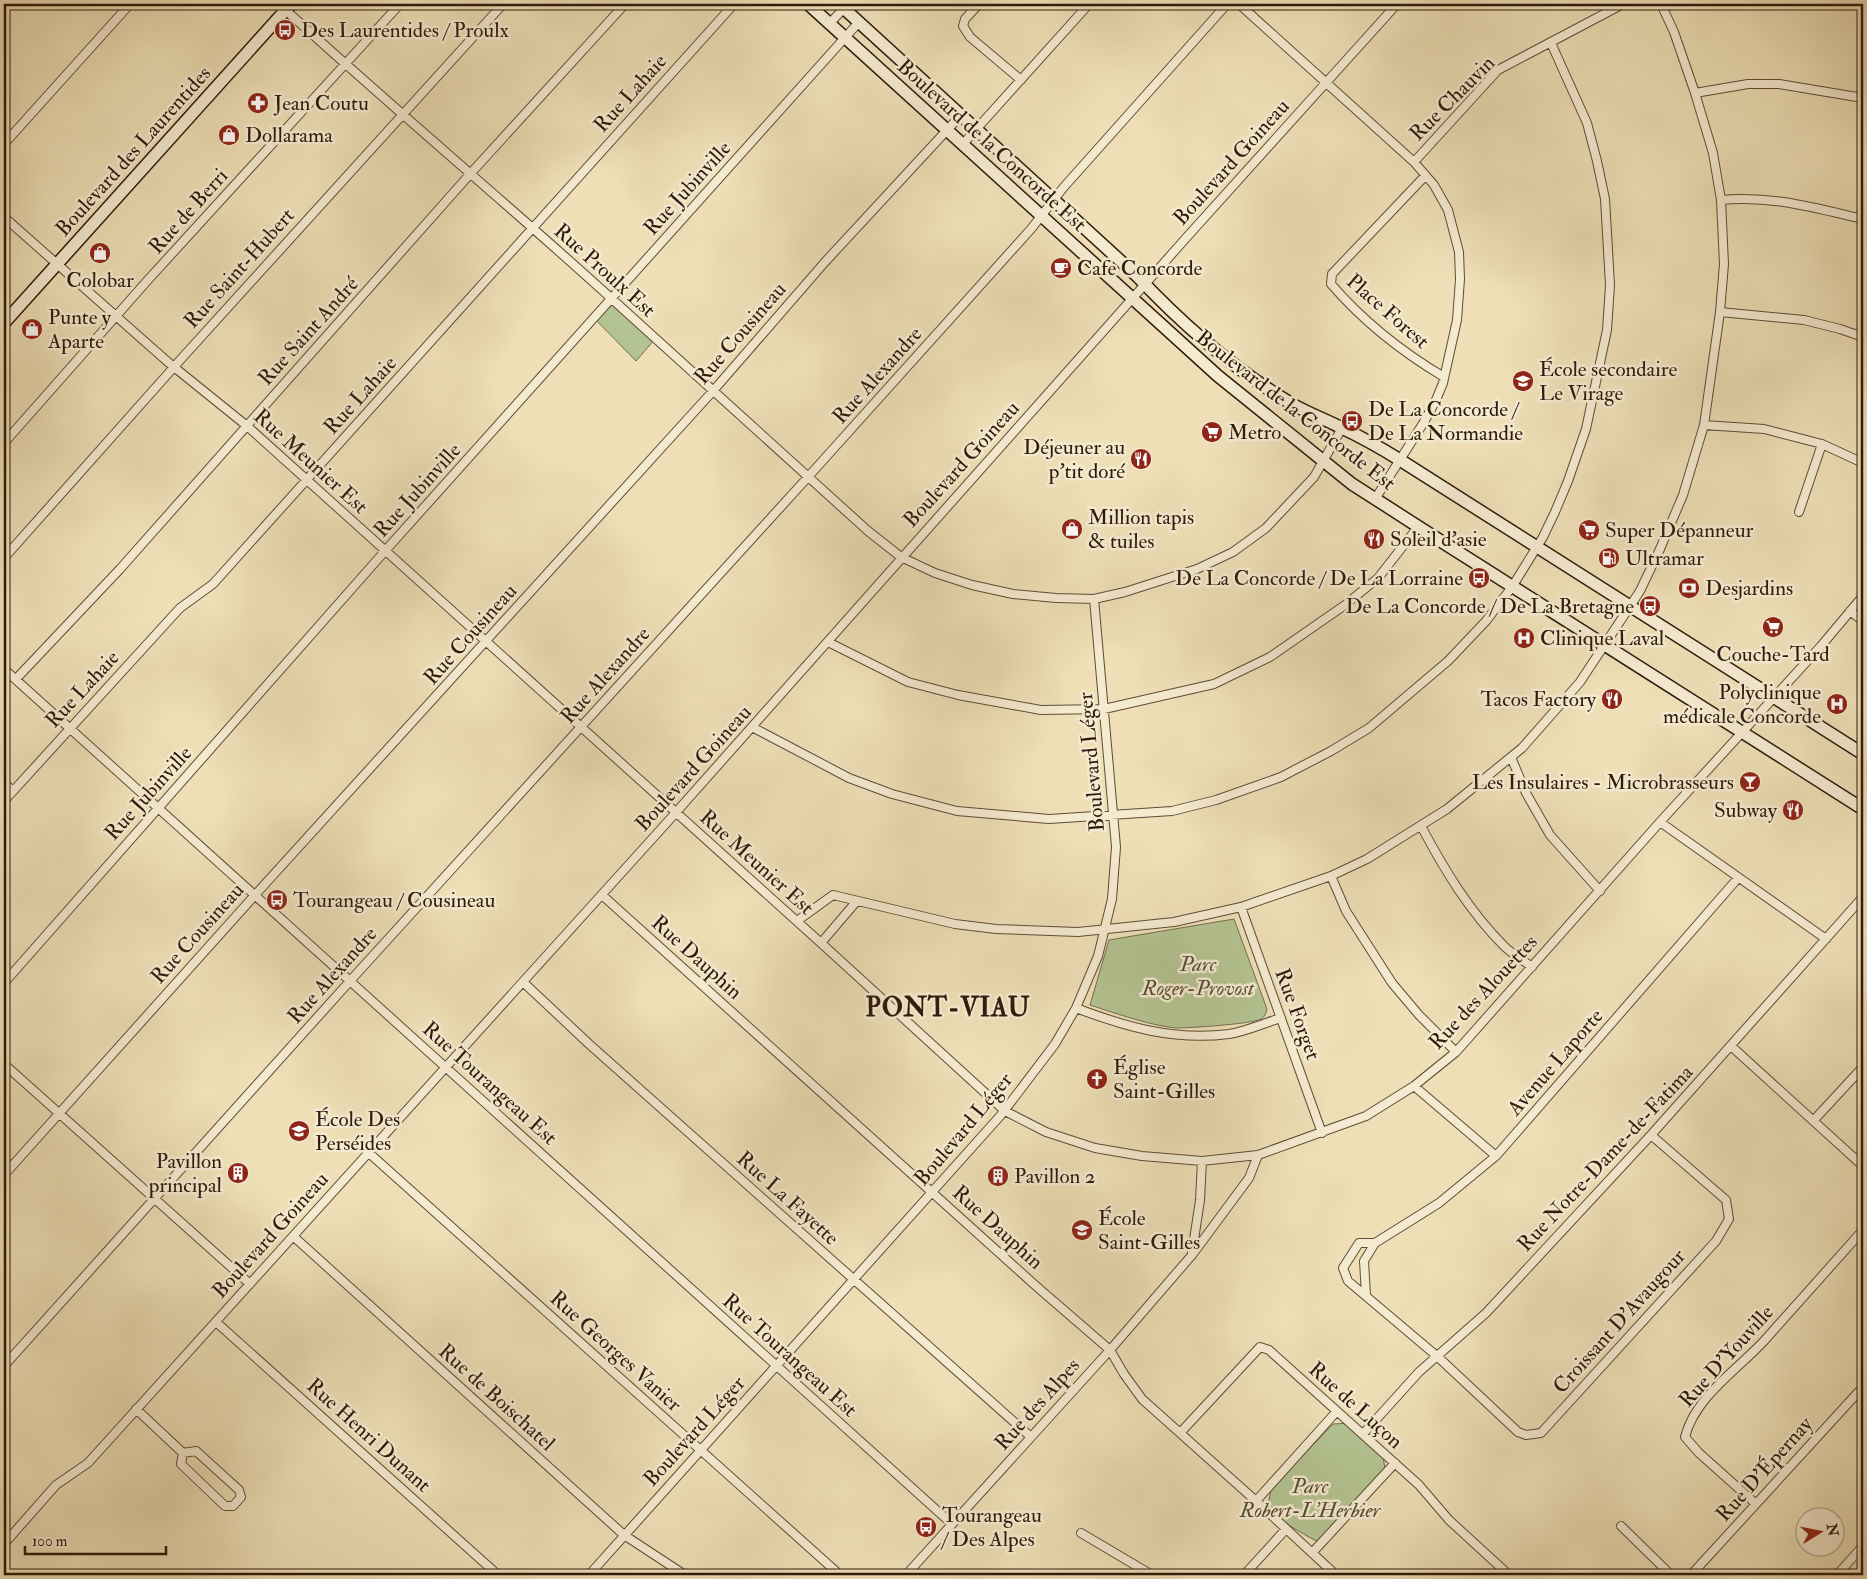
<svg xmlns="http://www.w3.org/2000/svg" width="1867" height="1579" font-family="'IM FELL Double Pica',serif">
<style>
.green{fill:#b4c392;stroke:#726e4e}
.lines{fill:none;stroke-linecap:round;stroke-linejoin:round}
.street-casing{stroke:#5f4b36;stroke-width:10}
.secondary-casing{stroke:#2f1a0b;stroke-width:14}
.street{stroke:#f4ead0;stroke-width:8}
.secondary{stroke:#f4ead0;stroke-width:11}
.labels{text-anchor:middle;stroke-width:5;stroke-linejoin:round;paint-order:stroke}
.poi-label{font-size:21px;fill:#2f1a0b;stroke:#f4ead0;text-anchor:start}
.street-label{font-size:21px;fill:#2f1a0b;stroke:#f4ead0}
.park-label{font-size:21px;font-style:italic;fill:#574d34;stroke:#f4ead0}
.district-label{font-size:26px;font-weight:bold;letter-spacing:1px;fill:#2f1a0b;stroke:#f4ead0}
</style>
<rect width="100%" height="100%" fill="#eedfb7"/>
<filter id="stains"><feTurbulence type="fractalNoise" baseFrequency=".004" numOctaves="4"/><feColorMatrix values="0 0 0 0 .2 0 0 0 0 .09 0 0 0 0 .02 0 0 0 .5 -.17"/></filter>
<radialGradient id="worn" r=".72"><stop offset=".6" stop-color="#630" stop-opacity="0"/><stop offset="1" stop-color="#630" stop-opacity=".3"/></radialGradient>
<!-- green -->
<path class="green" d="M613,299L655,339L636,361L595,319Z
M1234,919L1267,1009C1266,1013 1265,1017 1261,1019C1252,1024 1189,1028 1177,1028C1151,1026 1115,1013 1090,1005L1109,940Z
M1350,1423L1383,1456L1385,1469L1318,1542C1299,1531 1280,1523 1268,1505L1271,1489L1333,1424Z"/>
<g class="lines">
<!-- street casing -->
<g class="street-casing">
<path id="street" d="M279,4C388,104 502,199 612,299C698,376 782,454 868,531L901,557L935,573L972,585L1013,594L1056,598L1094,599L1125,592L1197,569L1233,552L1266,528L1314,477L1342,428
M979,4L965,19L963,26L970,37L1021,80
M1239,4L1414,162L1434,185L1448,210L1459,252L1460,279L1457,320L1443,383L1436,400L1424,422L1375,499
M830,23L848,4
M1695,93L1748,84H1779L1863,98
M4,144L130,4
M963,144L1089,4
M1414,162L1498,70L1623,4
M1425,176L1332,274L1331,284C1363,321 1402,352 1444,377
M1721,200C1771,195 1815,208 1863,219
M4,217L169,363L247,426L821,943L1005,1111L1046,1132L1095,1148L1142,1156L1202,1161L1258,1155L1366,1116L1414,1086L1456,1052L1660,822L1821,646L1863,596
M1720,312L1804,320L1840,329L1863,337
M1704,425L1764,429L1822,444L1863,463
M4,443L147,281L400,4
M1799,512L1822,444
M4,558L182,358L503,4
M1850,611L1863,621
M828,642L908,682L958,695L1041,710L1104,709L1214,684L1270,657L1345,605L1378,578L1418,527
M4,669L952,1524
M16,679L120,569L471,173L625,4
M752,727L849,778L892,794L957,811L1049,819L1172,811L1216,800L1281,777L1331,751L1369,728L1448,661L1486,621L1512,587L1543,537L1555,512L1568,481L1586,429L1607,330L1610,285L1605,199L1597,161L1587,123L1551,43
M1511,757L1526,793L1550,835L1600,891
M4,783L13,791
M4,801L180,608L213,584L734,4
M1660,822L1826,939
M1421,826C1444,869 1469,911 1504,946C1512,954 1523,960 1532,967
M1331,876L1346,911L1392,983L1419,1015L1456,1052
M602,895L1036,1286L1110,1350L1124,1374L1142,1399L1256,1501L1336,1575
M1241,907L1322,1133
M797,921L833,895L955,924L996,929L1078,932L1174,922L1241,907L1331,876L1367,859L1447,809L1522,748L1580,682L1640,591L1660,549L1683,495L1704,425L1720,312L1724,264L1721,200L1713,153L1695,93L1674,32L1661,4
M821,943L856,902
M523,982L589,1044L1031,1437
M4,983L385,551L859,22
M1076,1008C1126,1027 1174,1041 1229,1034C1247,1031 1264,1023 1281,1018
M1731,1046L1863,1166
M4,1064L250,1284
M1414,1086L1496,1156
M1814,1120L1863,1067
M369,1153L840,1575
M4,1175L255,895L713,391L825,262L961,115
M293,1236L624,1535L685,1575
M1375,1243H1359L1343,1268L1348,1281L1438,1357L1518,1432L1526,1435L1541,1433L1716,1241L1729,1219L1726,1200L1651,1135
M1192,1253L1200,1200L1202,1161
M1366,1295L1364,1261L1375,1243L1439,1203L1496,1156L1738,878
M216,1322L498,1575
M4,1366L350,981L808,477L1031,229L1063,188L1227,4
M136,1409L183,1453
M1180,1433L1260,1347L1269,1350L1419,1485L1449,1520L1509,1575
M1363,1434L1419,1372L1486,1313L1651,1135L1863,897
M196,1451L239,1490L241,1497L233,1506H225L181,1464L183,1453Z
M1256,1501L1337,1411
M1756,1504L1699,1453L1685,1437C1695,1397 1737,1370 1764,1341C1797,1304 1830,1267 1863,1230
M1621,1526L1671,1575
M1081,1533L1152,1575
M4,1544L56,1485L88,1463L671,818L1186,238L1397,4
M1312,1553L1395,1463
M323,1575H328
M589,1575L1001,1115L1055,1044L1076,1008L1098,956L1112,899L1116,847L1094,599
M906,1575L1110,1350L1192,1255L1249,1178L1258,1155
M1244,1575L1286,1529
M1691,1575L1863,1387
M1837,1575L1863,1546"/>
</g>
<!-- secondary casing -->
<g class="secondary-casing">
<path id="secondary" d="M808,4L1218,376L1352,484L1436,538L1863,809
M839,4L1137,276C1183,325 1235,370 1292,404C1308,413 1324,419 1340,427C1361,437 1381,448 1400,460L1863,754
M4,323L291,4"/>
</g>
<!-- street -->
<use href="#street" class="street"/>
<!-- secondary -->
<use href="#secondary" class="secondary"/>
</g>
<!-- icons -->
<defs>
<g id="bus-disc" transform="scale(1.125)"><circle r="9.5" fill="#8f2418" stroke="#f4ead0"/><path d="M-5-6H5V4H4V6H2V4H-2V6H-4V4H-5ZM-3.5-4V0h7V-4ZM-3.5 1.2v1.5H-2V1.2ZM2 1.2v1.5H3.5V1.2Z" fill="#fff"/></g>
<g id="pharmacy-disc" transform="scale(1.125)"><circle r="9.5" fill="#8f2418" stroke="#f4ead0"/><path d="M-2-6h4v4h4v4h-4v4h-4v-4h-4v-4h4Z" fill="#fff"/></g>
<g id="shop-disc" transform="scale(1.125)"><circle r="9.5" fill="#8f2418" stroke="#f4ead0"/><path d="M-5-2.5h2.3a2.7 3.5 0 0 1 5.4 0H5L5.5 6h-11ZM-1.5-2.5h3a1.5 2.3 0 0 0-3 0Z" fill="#fff"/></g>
<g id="cafe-disc" transform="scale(1.125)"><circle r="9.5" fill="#8f2418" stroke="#f4ead0"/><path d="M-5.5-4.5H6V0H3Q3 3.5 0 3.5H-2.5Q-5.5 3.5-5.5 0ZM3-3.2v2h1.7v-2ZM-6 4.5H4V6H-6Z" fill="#fff"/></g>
<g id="school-disc" transform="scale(1.125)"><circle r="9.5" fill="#8f2418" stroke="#f4ead0"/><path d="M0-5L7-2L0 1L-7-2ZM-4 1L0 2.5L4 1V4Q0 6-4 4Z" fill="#fff"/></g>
<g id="supermarket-disc" transform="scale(1.125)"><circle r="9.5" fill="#8f2418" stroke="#f4ead0"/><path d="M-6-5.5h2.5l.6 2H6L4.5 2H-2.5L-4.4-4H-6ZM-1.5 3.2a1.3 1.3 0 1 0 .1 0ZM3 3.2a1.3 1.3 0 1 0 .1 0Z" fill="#fff"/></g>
<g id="restaurant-disc" transform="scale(1.125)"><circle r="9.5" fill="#8f2418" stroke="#f4ead0"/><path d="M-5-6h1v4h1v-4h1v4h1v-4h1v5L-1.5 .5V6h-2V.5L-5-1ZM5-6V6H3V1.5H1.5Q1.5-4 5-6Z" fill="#fff"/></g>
<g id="fuel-disc" transform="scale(1.125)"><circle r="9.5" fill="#8f2418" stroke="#f4ead0"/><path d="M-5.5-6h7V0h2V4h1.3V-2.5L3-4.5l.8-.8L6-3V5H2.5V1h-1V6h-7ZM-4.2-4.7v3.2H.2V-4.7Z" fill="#fff"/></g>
<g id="bank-disc" transform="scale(1.125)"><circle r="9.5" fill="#8f2418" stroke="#f4ead0"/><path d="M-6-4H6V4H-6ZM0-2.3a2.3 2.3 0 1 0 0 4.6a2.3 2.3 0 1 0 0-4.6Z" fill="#fff"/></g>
<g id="hospital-disc" transform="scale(1.125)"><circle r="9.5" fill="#8f2418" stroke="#f4ead0"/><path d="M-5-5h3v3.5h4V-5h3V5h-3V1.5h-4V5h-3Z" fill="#fff"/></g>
<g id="bar-disc" transform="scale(1.125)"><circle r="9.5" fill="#8f2418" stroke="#f4ead0"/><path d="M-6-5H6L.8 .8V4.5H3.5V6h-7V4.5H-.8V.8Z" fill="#fff"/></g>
<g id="church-disc" transform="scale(1.125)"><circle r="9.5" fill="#8f2418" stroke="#f4ead0"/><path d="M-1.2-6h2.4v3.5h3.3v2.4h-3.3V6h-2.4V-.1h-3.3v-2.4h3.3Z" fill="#fff"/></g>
<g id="building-disc" transform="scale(1.125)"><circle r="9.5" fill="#8f2418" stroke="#f4ead0"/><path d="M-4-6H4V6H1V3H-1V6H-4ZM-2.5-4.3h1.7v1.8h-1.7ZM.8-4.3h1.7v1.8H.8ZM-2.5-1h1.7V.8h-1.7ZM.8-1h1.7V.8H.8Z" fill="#fff"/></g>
</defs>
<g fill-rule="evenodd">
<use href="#bus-disc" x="285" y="30"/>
<use href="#pharmacy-disc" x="258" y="103"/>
<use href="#shop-disc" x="229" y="135"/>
<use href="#shop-disc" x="100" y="253"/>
<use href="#cafe-disc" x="1061" y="268"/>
<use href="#shop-disc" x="32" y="329"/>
<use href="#school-disc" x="1523" y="381"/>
<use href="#bus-disc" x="1352" y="421"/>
<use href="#supermarket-disc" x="1212" y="432"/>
<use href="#restaurant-disc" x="1141" y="459"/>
<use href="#shop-disc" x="1072" y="529"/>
<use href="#supermarket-disc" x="1589" y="530"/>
<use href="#restaurant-disc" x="1374" y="539"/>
<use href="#fuel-disc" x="1609" y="558"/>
<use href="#bus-disc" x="1479" y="578"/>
<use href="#bank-disc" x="1689" y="588"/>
<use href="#bus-disc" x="1650" y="606"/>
<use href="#supermarket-disc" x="1773" y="627"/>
<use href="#hospital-disc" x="1524" y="638"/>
<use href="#restaurant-disc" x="1612" y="699"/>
<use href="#hospital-disc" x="1837" y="704"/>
<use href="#bar-disc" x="1750" y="782"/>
<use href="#restaurant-disc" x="1793" y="810"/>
<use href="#bus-disc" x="277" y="900"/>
<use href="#church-disc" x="1097" y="1079"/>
<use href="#school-disc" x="299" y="1131"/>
<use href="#building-disc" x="238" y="1173"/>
<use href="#building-disc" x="998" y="1176"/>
<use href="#school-disc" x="1082" y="1230"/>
<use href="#bus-disc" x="926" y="1527"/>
</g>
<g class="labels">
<!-- poi labels -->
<g class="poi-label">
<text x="301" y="37">Des Laurentides / Proulx</text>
<text x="274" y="110">Jean Coutu</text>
<text x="245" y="142">Dollarama</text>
<text x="1077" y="275">Cafe Concorde</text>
<text x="100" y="287" text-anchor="middle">Colobar</text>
<text x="48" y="324">Punte y<tspan x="48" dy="24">Aparte</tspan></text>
<text x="1539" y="376">École secondaire<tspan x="1539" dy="24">Le Virage</tspan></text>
<text x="1368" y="416">De La Concorde /<tspan x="1368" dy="24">De La Normandie</tspan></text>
<text x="1228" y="439">Metro</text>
<text x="1125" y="454" text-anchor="end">Déjeuner au<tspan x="1125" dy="24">p'tit doré</tspan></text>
<text x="1088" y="524">Million tapis<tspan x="1088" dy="24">&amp; tuiles</tspan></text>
<text x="1605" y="537">Super Dépanneur</text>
<text x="1390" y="546">Soleil d'asie</text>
<text x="1625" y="565">Ultramar</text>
<text x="1463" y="585" text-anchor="end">De La Concorde / De La Lorraine</text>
<text x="1705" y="595">Desjardins</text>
<text x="1634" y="613" text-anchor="end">De La Concorde / De La Bretagne</text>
<text x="1540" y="645">Clinique Laval</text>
<text x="1773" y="661" text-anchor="middle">Couche-Tard</text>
<text x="1821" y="699" text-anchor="end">Polyclinique<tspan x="1821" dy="24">médicale Concorde</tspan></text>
<text x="1596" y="706" text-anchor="end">Tacos Factory</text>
<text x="1734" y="789" text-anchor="end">Les Insulaires - Microbrasseurs</text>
<text x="1777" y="817" text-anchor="end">Subway</text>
<text x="293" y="907">Tourangeau / Cousineau</text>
<text x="1113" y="1074">Église<tspan x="1113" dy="24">Saint-Gilles</tspan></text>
<text x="315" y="1126">École Des<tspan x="315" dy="24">Perséides</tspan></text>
<text x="222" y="1168" text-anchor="end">Pavillon<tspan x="222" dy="24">principal</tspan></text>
<text x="1014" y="1183">Pavillon 2</text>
<text x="1098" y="1225">École<tspan x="1098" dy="24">Saint-Gilles</tspan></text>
<text x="942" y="1522">Tourangeau<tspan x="942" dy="24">/ Des Alpes</tspan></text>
</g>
<!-- street labels -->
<g class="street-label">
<text transform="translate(630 93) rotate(-48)" y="7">Rue Lahaie</text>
<text transform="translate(1452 98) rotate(-45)" y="7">Rue Chauvin</text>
<text transform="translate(992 145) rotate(42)" y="7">Boulevard de la Concorde Est</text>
<text transform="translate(133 151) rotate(-48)" y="7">Boulevard des Laurentides</text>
<text transform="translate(1231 162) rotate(-48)" y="7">Boulevard Goineau</text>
<text transform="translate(687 188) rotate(-48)" y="7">Rue Jubinville</text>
<text transform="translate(188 211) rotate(-48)" y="7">Rue de Berri</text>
<text transform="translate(239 268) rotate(-48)" y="7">Rue Saint-Hubert</text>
<text transform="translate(605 270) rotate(42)" y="7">Rue Proulx Est</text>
<text transform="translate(1388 311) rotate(41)" y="7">Place Forest</text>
<text transform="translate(308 331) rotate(-48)" y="7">Rue Saint André</text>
<text transform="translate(740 333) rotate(-49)" y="7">Rue Cousineau</text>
<text transform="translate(877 375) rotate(-48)" y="7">Rue Alexandre</text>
<text transform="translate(360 395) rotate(-48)" y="7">Rue Lahaie</text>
<text transform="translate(1296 410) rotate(38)" y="7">Boulevard de la Concorde Est</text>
<text transform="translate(311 461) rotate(42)" y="7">Rue Meunier Est</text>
<text transform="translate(961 464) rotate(-48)" y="7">Boulevard Goineau</text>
<text transform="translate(417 490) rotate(-48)" y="7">Rue Jubinville</text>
<text transform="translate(470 634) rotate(-48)" y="7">Rue Cousineau</text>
<text transform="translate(605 675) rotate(-48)" y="7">Rue Alexandre</text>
<text transform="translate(82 689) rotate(-47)" y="7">Rue Lahaie</text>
<text transform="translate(1091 762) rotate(-95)" y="7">Boulevard Léger</text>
<text transform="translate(693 768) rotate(-48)" y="7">Boulevard Goineau</text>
<text transform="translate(148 793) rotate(-48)" y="7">Rue Jubinville</text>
<text transform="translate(757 862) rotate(42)" y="7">Rue Meunier Est</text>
<text transform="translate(197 933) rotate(-48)" y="7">Rue Cousineau</text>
<text transform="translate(697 957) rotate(42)" y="7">Rue Dauphin</text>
<text transform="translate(332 975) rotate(-48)" y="7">Rue Alexandre</text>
<text transform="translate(1483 992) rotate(-47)" y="7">Rue des Alouettes</text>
<text transform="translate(1298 1014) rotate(70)" y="7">Rue Forget</text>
<text transform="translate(1555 1062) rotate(-49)" y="7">Avenue Laporte</text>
<text transform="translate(490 1083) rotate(42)" y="7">Rue Tourangeau Est</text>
<text transform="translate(963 1129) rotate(-50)" y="7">Boulevard Léger</text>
<text transform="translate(1605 1158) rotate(-47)" y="7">Rue Notre-Dame-de-Fatima</text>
<text transform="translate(788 1198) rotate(42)" y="7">Rue La Fayette</text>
<text transform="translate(998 1227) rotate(42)" y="7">Rue Dauphin</text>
<text transform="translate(270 1235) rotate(-48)" y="7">Boulevard Goineau</text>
<text transform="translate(1619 1321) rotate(-48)" y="7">Croissant D'Avaugour</text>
<text transform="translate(616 1351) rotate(42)" y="7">Rue Georges Vanier</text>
<text transform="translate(790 1355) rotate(42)" y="7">Rue Tourangeau Est</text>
<text transform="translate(1726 1356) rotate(-48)" y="7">Rue D'Youville</text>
<text transform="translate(497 1397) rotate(42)" y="7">Rue de Boischatel</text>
<text transform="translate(1037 1404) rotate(-48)" y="7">Rue des Alpes</text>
<text transform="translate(1356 1405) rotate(42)" y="7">Rue de Luçon</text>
<text transform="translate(694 1431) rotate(-48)" y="7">Boulevard Léger</text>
<text transform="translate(369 1435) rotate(42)" y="7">Rue Henri Dunant</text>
<text transform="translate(1764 1469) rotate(-48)" y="7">Rue D'Épernay</text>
</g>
<!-- park labels -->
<g class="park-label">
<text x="1198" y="971">Parc<tspan x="1198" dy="24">Roger-Provost</tspan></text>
<text x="1310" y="1493">Parc<tspan x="1310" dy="24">Robert-L'Herbier</tspan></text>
</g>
<!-- district labels -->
<g class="district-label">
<text x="948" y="1016">PONT-VIAU</text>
</g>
</g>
<!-- margin -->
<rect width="1867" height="1579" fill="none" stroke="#eedfb7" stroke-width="20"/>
<rect x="5" y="5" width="1857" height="1569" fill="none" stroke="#2f1a0b" stroke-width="2.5"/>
<rect x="10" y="10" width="1847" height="1559" fill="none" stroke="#2f1a0b"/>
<!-- north arrow -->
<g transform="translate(1820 1532) rotate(80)"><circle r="24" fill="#f4ead0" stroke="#a59781"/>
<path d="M0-4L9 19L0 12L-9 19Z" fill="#8f2418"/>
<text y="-8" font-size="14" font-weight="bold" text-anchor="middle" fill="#2f1a0b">N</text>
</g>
<!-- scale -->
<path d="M25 1546v8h141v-8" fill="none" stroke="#2f1a0b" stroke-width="2.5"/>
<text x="32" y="1546" font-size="15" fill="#2f1a0b" stroke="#f4ead0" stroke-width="4" paint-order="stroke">100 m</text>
<rect width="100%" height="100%" filter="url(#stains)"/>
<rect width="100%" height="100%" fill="url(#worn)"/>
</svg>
